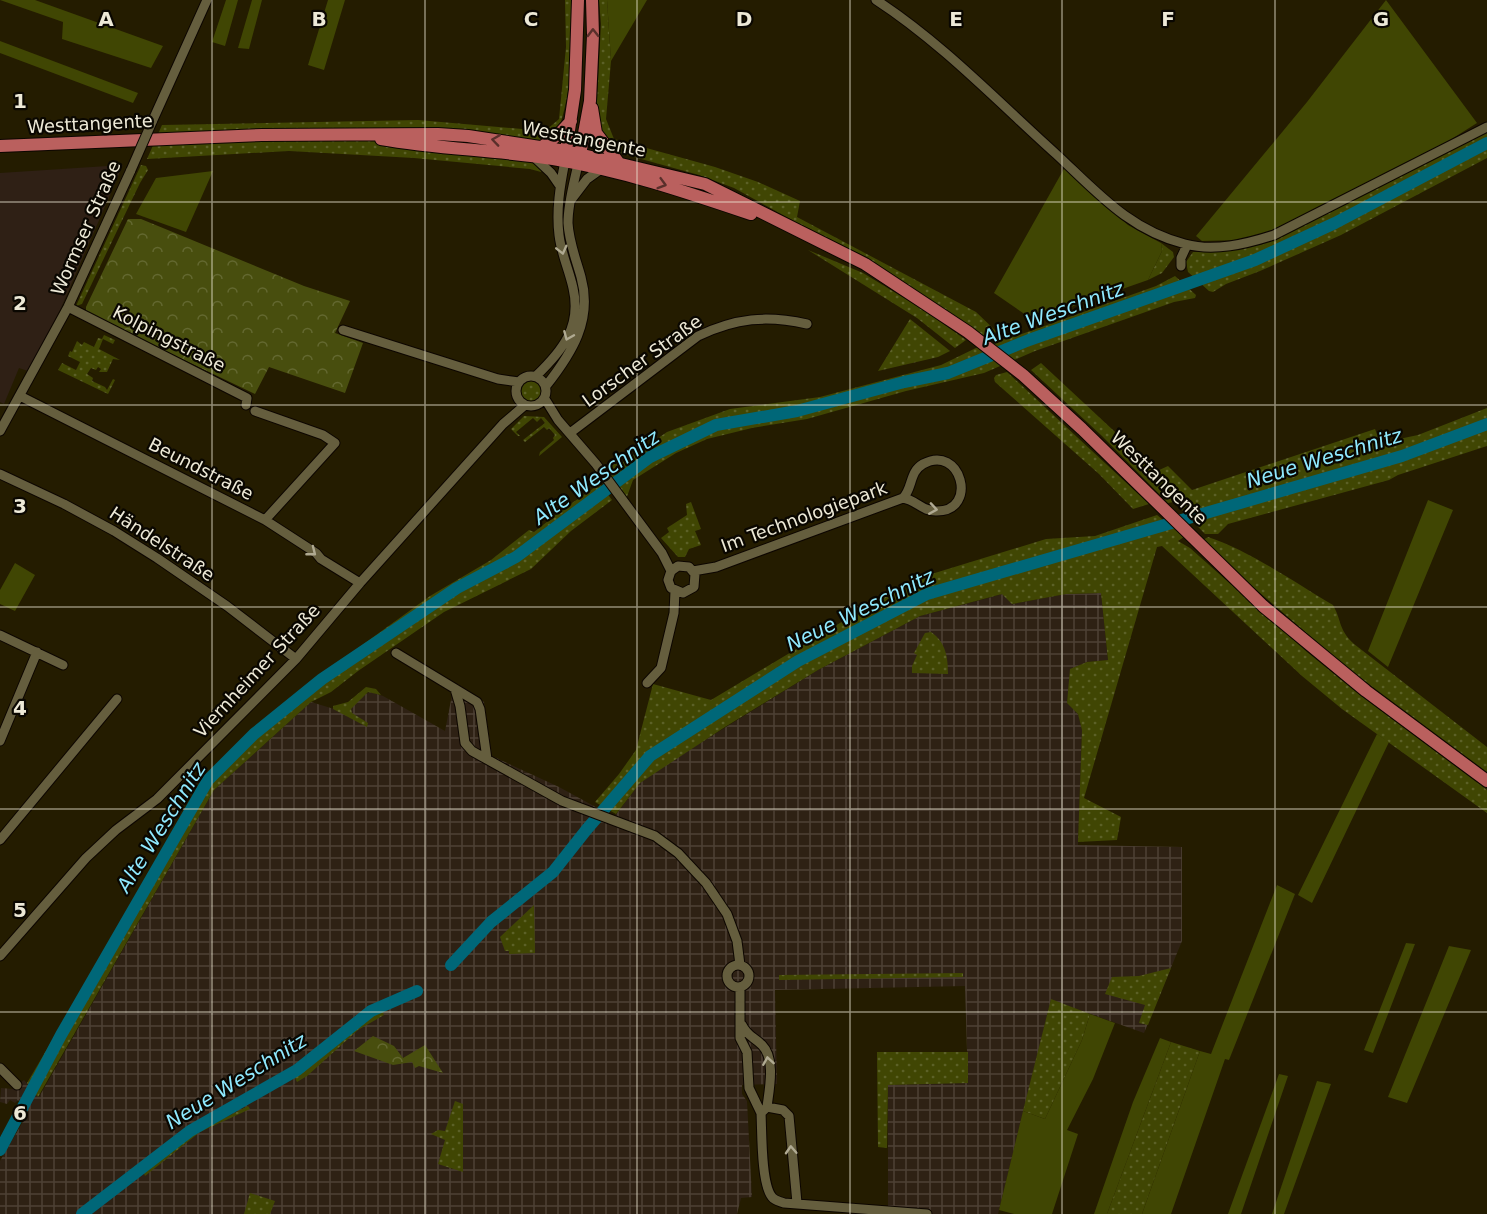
<svg xmlns="http://www.w3.org/2000/svg" width="1487" height="1214" font-family="'DejaVu Sans',sans-serif">
<style>
.industrial{fill:url(#industrial-grid)}
.education{fill:#2f2015}
.grass{fill:url(#grass-dots)}
.forest{fill:url(#forest-crowns)}
.green{fill:#404603}
.lines{fill:none;stroke-linecap:round;stroke-linejoin:round}
.river{stroke:#006778;stroke-width:12}
.minor-casing{stroke:#0d0600;stroke-width:11}
.major-casing{stroke:#0d0600;stroke-width:14}
.minor{stroke:#655e3e;stroke-width:9}
.major{stroke:#ba605e;stroke-width:12}
.minor-bridge-casing{stroke:#0d0600;stroke-width:11;stroke-linecap:butt}
.minor-bridge{stroke:#655e3e;stroke-width:9}
.oneway{stroke:#592f2b}
.oneway2{stroke:#b0aa92}
.grid{fill:none;stroke:#ede9d7;stroke-width:1.5;stroke-opacity:0.55}
.labels{text-anchor:middle;stroke-width:4.5;stroke-linejoin:round;paint-order:stroke}
.street-label{font-size:18px;fill:#ede9d7;stroke:#0a0701}
.water-label{font-size:20px;font-style:italic;fill:#8fe9fe;stroke:#0a0701}
.grid-label{font-size:20px;text-anchor:middle;font-weight:bold;fill:#ede9d7;stroke:#0a0701;stroke-width:4.5;stroke-linejoin:round;paint-order:stroke}
</style>
<defs>
<pattern id="industrial-grid" width="8" height="8" patternUnits="userSpaceOnUse" patternTransform="scale(1.5)"><rect width="8" height="8" fill="#2e2114"/><path d="M0 4h8M4 0v8" fill="none" stroke="#4d4135"/></pattern>
<pattern id="grass-dots" width="8" height="8" patternUnits="userSpaceOnUse" patternTransform="scale(1.5)"><rect width="8" height="8" fill="#404603"/><path d="M2 2h.1M6 6h.1" fill="none" stroke="#5c6127" stroke-width="1.8" stroke-linecap="round"/></pattern>
<pattern id="forest-crowns" width="20" height="18" patternUnits="userSpaceOnUse" patternTransform="scale(1.5)"><rect width="20" height="18" fill="#484e0e"/><path d="M2 6a3 3 0 1 1 6 0M12 15a3 3 0 1 1 6 0" fill="none" stroke="#636830"/></pattern>
</defs>
<rect width="100%" height="100%" fill="#241c00"/>
<!-- industrial -->
<path class="industrial" d="M1101,593L1108,660L1087,662L1071,669L1067,702L1078,714L1082,730L1078,845L1182,847V941L1144,1033L1051,1000L998,1214H918L888,1211V1084L968,1083L965,986L775,990L777,1084L742,1085V1094L747,1101L752,1197L741,1198L737,1214H0V1161L28,1113L18,1100L15,1103L10,1100L7,1104L0,1102L1,1088L13,1089L24,1080L39,1097L214,790L311,702L334,709L351,708L365,694L371,692L383,696L445,731L452,695L458,684L484,702L492,756L559,787L614,817L640,783L671,761L818,670L920,616L1003,594L1012,604L1066,594Z"/>
<!-- education -->
<path class="education" d="M123,165L61,308L28,371L19,368L4,404L0,402V173Z"/>
<!-- grass -->
<path class="grass" d="M565,0H575C574,47 572,98 554,142L564,134L562,145L549,153L541,172L530,169L414,158L289,151L147,159L162,125L418,120L545,131L559,119L566,47Z
M599,0H607L611,61L606,119L614,139L715,167L758,182L800,201L797,217L976,312L997,332L984,336L868,258L794,221L734,188L699,175L623,154L611,149L603,139L596,120L601,24Z
M1487,129V158L1341,235L1260,271L1226,284L1213,292L1209,291L1188,272L1186,262L1193,252L1233,250L1263,244L1330,212Z
M141,165L146,166L148,170L140,183L82,304L76,306Z
M1161,243L1173,252L1174,257L1162,273L1148,280L1162,251Z
M808,250L863,273L922,309L966,340L955,348L917,318Z
M1175,276L1196,295L1195,298L1174,302L1035,351L984,373L906,391L807,419L752,428L707,439L676,453L633,480L625,502L601,467L623,462L667,432L730,409L820,397L941,365L978,347L1019,335L1156,286Z
M910,319L950,351L938,357L878,371Z
M104,335L115,340L113,344L103,339L99,349L120,360L113,359L107,372H99L101,369L98,367L96,370L91,368L87,374L93,378L92,381L105,387L107,390L113,379L115,380L108,394L58,370L62,363L76,370L80,362L68,356L70,351L72,352L77,341L82,345L84,342L94,347L98,338L102,339Z
M1041,363L1157,471L1168,466L1192,490L1375,429L1380,443L1418,435L1487,408V446L1398,475L1389,480L1228,524L1218,534H1205L1174,502L1168,503L1102,436L1031,370Z
M1007,372L1149,504L1133,509L1099,474L995,382L994,378L996,375Z
M521 392a11 11 0 1 1 22 0a11 11 0 1 1-22 0Z
M524,416L544,417L562,437L539,456L540,452L554,440L553,438L555,435L549,428L547,430L544,427L525,442L523,440L545,423L541,418L537,422L533,418L516,432L520,436H518L511,429Z
M600,484L612,500L571,531L531,569L444,612L358,671L331,692L311,702L214,790L38,1097L27,1083L205,781L307,685L430,596L491,560L529,530L534,532L566,507Z
M691,502L701,529L695,531L701,545L689,549L685,557H678L661,538L669,532L667,528L687,515L686,504Z
M1157,515L1184,537L1178,541L1190,548L1307,652L1361,696L1487,790V813L1342,709L1302,676L1162,546L1157,547L1084,798L1121,817L1117,840L1078,842L1082,730L1078,714L1067,703L1070,669L1087,662L1108,660L1101,593L1066,594L1012,604L1002,594L920,616L818,670L725,727L640,783L616,814L595,802L619,774L636,750L653,684L711,700L912,580L1046,539L1095,536Z
M1208,537C1248,550 1296,583 1333,605C1342,621 1338,629 1354,644L1487,747V772L1346,667L1216,555L1203,540Z
M931,632C946,642 948,658 948,674L912,673V666L917,655L914,653L925,633Z
M366,687L376,689L381,695L368,692L351,709L352,713L368,723L367,727L333,709V706L348,702Z
M534,905L535,953L509,954V951H505L500,937Z
M1171,968L1148,1025L1139,1023L1145,1005L1105,994L1112,977L1139,976Z
M963,973V977L779,980V975Z
M1051,999L1090,1014L1082,1040L1045,1119L1023,1111Z
M382,1010L384,1015L358,1030L307,1076L297,1082L294,1076C324,1055 350,1029 382,1010Z
M1171,1042L1200,1051L1142,1214H1107Z
M877,1052H968V1083L888,1085L887,1148L878,1147Z
M455,1101L463,1104V1172L438,1164L445,1140L431,1134L438,1130L445,1131Z
M248,1106L250,1109L200,1132L145,1176L143,1171L199,1131Z
M250,1193L275,1201L270,1214H244Z"/>
<!-- forest -->
<path class="forest" d="M128,219H141L304,286L350,301L335,333L363,343L345,393L269,367L255,394L86,313V307Z
M373,1036L394,1046L403,1058L425,1045L443,1073L419,1066L415,1068L412,1062L393,1065L354,1051Z"/>
<!-- green -->
<path class="green" d="M0,0H35L163,46L151,68L62,39L63,22Z
M226,0H238L225,46L212,42Z
M252,0H262L249,49L238,48Z
M328,0H345L324,70L308,65Z
M607,0H647L611,61Z
M1386,0L1477,123L1439,147L1277,230L1241,240L1202,241L1196,236L1307,102Z
M0,41L138,93L133,103L0,53Z
M1065,167L1128,225L1161,243L1162,251L1148,280L1028,322L1023,313L994,293Z
M213,171L186,232L136,214L156,178Z
M1428,500L1453,510L1388,667L1368,651Z
M15,563L35,575L15,611L0,604V590Z
M1377,734L1389,742L1312,903L1298,895Z
M1277,885L1295,894L1229,1060L1225,1059L1171,1214H1142L1200,1051L1211,1054Z
M1406,943L1415,944L1373,1053L1364,1050Z
M1449,946L1471,950L1407,1103L1388,1097Z
M1090,1014L1115,1023L1093,1079L1067,1130L1078,1134L1052,1214H1014L999,1210L1023,1111L1045,1119L1082,1040Z
M1160,1038L1171,1042L1107,1214H1094L1133,1102Z
M1279,1074L1288,1076L1241,1214H1228Z
M1317,1081L1331,1084L1284,1214H1272Z"/>
<g class="lines">
<!-- river -->
<path class="river" d="M451,965L491,922L553,872L587,829L650,756L798,661L927,594L1402,456L1487,424
M0,1150L61,1035L208,780L254,734L322,679L457,588L516,557L650,457L716,425L797,411L904,382L948,373L1029,340L1255,260L1335,223L1487,143
M82,1214L190,1131L297,1070L371,1011L417,991"/>
<!-- minor casing -->
<g class="minor-casing">
<path id="minor" d="M876,0C942,43 998,102 1056,154C1097,192 1129,230 1185,244C1214,252 1246,244 1274,235L1487,127
M152,122L207,0
M534,157L551,173L560,186
M571,200L587,179L601,169
M1181,266V258L1187,245
M68,307L247,398L246,405
M343,330L498,379L519,382
M516 391a15 15 0 1 1 30 0a15 15 0 1 1-30 0Z
M536,376C562,351 582,327 573,288C569,270 561,253 559,235C556,210 560,186 565,161
M546,386C572,353 593,320 581,277C576,259 569,242 568,223C568,203 574,183 578,164
M20,396L265,520L316,553L321,559L360,583
M545,399L558,420L596,464L662,553L671,571L668,580L671,588L683,593L694,587L695,574L689,567L678,566L671,571
M255,411L323,435L335,443L265,520
M0,431L68,307L131,170
M570,433L698,336C736,318 766,315 807,324
M0,474L64,504L114,531L157,558L227,606L296,659
M693,571L716,567L903,498C913,488 909,472 923,464C961,443 979,511 937,511C923,512 916,500 903,498
M0,635L63,665
M396,653L477,702L480,709L487,759
M647,683L661,668L674,613L675,591
M455,689L460,706L465,743L472,751L562,801L655,836L678,853L706,883L727,914L737,941L740,965
M0,741L37,652
M0,840L117,699
M0,956L86,858L116,830L157,799L296,659L360,583L503,424L525,405
M727 976a11 11 0 1 1 22 0a11 11 0 1 1-22 0Z
M740,987V1038L747,1052L749,1088L761,1113
M742,1025C748,1037 753,1036 762,1045C776,1059 769,1090 767,1107L761,1113C762,1131 761,1184 772,1197C775,1201 779,1201 784,1203L927,1214
M0,1068L17,1085
M767,1107L783,1110L789,1116L797,1203"/>
</g>
<!-- major casing -->
<g class="major-casing">
<path id="major" d="M592,108L596,133L618,162
M381,139C438,149 496,150 553,159C621,170 686,192 751,214
M0,146L262,135L438,134L468,136L566,151L705,184L865,264L968,332L1023,375L1082,429L1263,606L1366,691L1487,781
M542,147L559,134L571,121
M565,157L575,90L578,0
M579,160L590,101L593,35L592,0"/>
</g>
<!-- minor -->
<use href="#minor" class="minor"/>
<!-- major -->
<use href="#major" class="major"/>
<!-- minor-bridge casing -->
<g class="minor-bridge-casing">
<path id="minor-bridge" d="M131,170L152,122"/>
</g>
<!-- minor-bridge -->
<use href="#minor-bridge" class="minor-bridge"/>
</g>
<!-- one-way arrows -->
<defs><path id="oneway-chevron" d="M-2-3.5L2.5 0L-2 3.5" fill="none" stroke-width="1.6" stroke-linecap="round" stroke-linejoin="round" transform="scale(1.5)"/></defs>
<g class="oneway">
<use href="#oneway-chevron" transform="translate(593 33) rotate(-91)"/>
<use href="#oneway-chevron" transform="translate(496 140) rotate(-172)"/>
<use href="#oneway-chevron" transform="translate(662 184) rotate(16)"/>
</g>
<g class="oneway2">
<use href="#oneway-chevron" transform="translate(562 250) rotate(76)"/>
<use href="#oneway-chevron" transform="translate(568 336) rotate(113)"/>
<use href="#oneway-chevron" transform="translate(933 509) rotate(9)"/>
<use href="#oneway-chevron" transform="translate(312 552) rotate(38)"/>
<use href="#oneway-chevron" transform="translate(768 1061) rotate(-99)"/>
<use href="#oneway-chevron" transform="translate(791 1150) rotate(-93)"/>
</g>
<!-- grid -->
<path class="grid" d="M212,0V1214M425,0V1214M637,0V1214M850,0V1214M1062,0V1214M1275,0V1214M0,202H1487M0,405H1487M0,607H1487M0,809H1487M0,1012H1487"/>
<g class="labels">
<!-- street labels -->
<g class="street-label">
<text transform="translate(90 124) rotate(-3)" y="6">Westtangente</text>
<text transform="translate(584 139) rotate(11)" y="6">Westtangente</text>
<text transform="translate(86 228) rotate(-66)" y="6">Wormser Straße</text>
<text transform="translate(169 339) rotate(27)" y="6">Kolpingstraße</text>
<text transform="translate(642 361) rotate(-36)" y="6">Lorscher Straße</text>
<text transform="translate(201 469) rotate(27)" y="6">Beundstraße</text>
<text transform="translate(1159 478) rotate(44)" y="6">Westtangente</text>
<text transform="translate(804 517) rotate(-20)" y="6">Im Technologiepark</text>
<text transform="translate(162 544) rotate(33)" y="6">Händelstraße</text>
<text transform="translate(257 671) rotate(-47)" y="6">Viernheimer Straße</text>
</g>
<!-- water labels -->
<g class="water-label">
<text transform="translate(1053 313) rotate(-20)" y="7">Alte Weschnitz</text>
<text transform="translate(1324 458) rotate(-17)" y="7">Neue Weschnitz</text>
<text transform="translate(596 477) rotate(-35)" y="7">Alte Weschnitz</text>
<text transform="translate(860 610) rotate(-26)" y="7">Neue Weschnitz</text>
<text transform="translate(161 827) rotate(-58)" y="7">Alte Weschnitz</text>
<text transform="translate(236 1081) rotate(-32)" y="7">Neue Weschnitz</text>
</g>
</g>
<g class="grid-label">
<text x="106" y="26">A</text>
<text x="319" y="26">B</text>
<text x="531" y="26">C</text>
<text x="744" y="26">D</text>
<text x="956" y="26">E</text>
<text x="1168" y="26">F</text>
<text x="1381" y="26">G</text>
<text x="20" y="108">1</text>
<text x="20" y="310">2</text>
<text x="20" y="513">3</text>
<text x="20" y="715">4</text>
<text x="20" y="917">5</text>
<text x="20" y="1120">6</text>
</g>
</svg>
